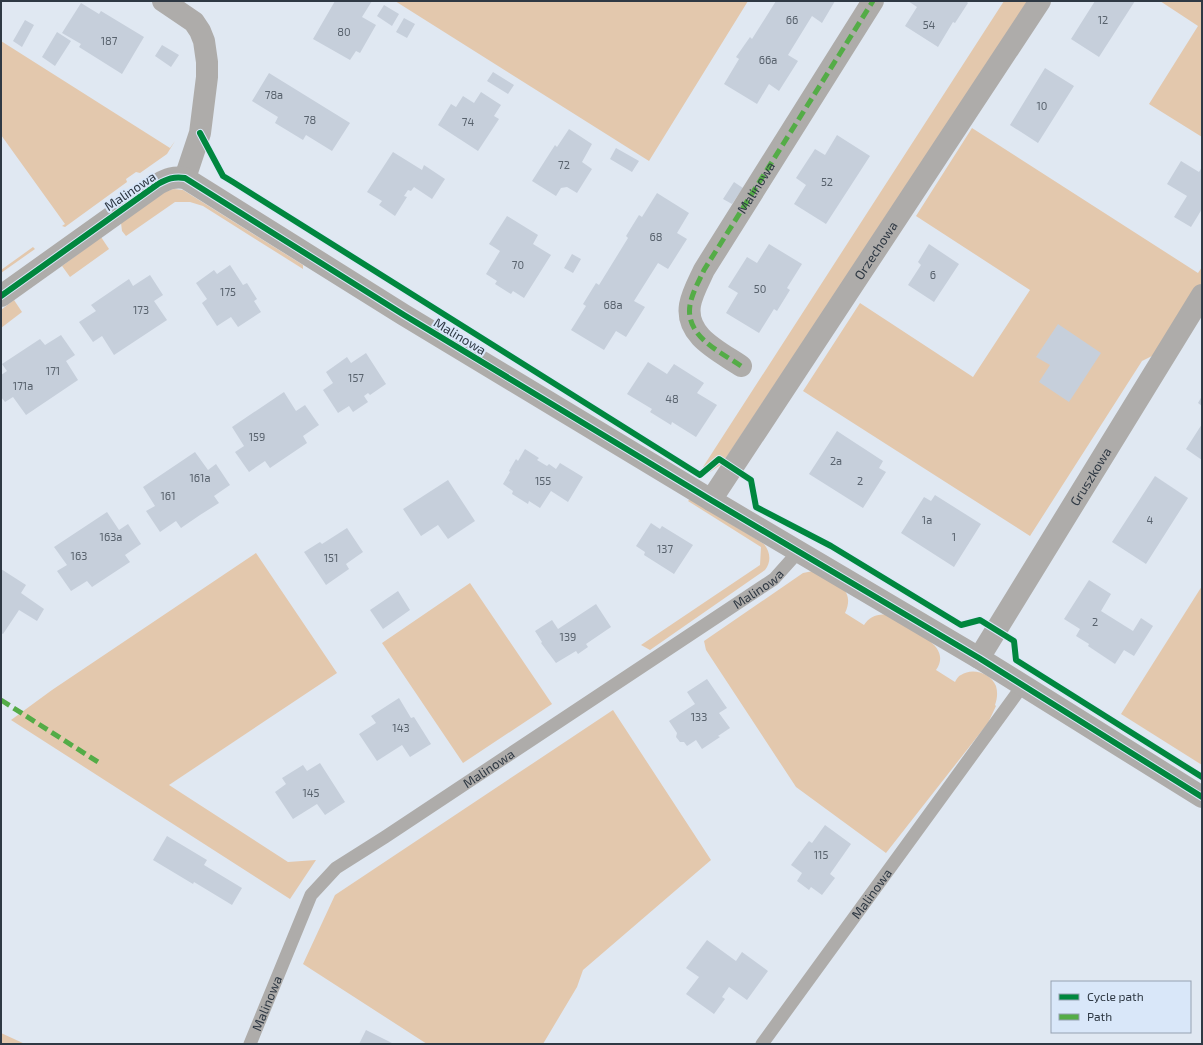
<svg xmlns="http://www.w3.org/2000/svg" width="1203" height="1045" font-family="'Exo 2',sans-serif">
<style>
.green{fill:#e3c8ad}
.building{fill:#c6cfdb}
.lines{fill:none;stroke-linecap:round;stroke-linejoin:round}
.service{stroke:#aeacaa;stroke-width:13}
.minor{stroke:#aeacaa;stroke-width:22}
.quiet{stroke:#54ac47;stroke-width:5;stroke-dasharray:10 5;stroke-linecap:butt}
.cycleway-casing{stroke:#d9e7f9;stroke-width:8}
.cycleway{stroke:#00873e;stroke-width:6}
.labels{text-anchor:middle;stroke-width:4;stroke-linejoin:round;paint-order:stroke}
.number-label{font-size:11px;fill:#58626d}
.street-label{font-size:13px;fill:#2f3944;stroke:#d9e7f9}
</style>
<rect width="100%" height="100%" fill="#e0e8f2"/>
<!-- green -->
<path class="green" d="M395,1H748L649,161Z
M1004,1H1030L722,464L710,472L703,467Z
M1160,1H1202V137L1149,104L1198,26Z
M1,41L170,148L175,141L167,154L140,173L136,172L126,179L127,182L65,227L62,226L65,224L1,135Z
M972,128L1198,273L1202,267V286L1160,352L1142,361L1030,536L803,391L860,303L973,377L1030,290L916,216Z
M174,189L183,190L303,265V269L203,206L190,202H175L126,236L122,231L121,223L164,192Z
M101,237L109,249L70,277L62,266Z
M33,247L35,249L1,273V270Z
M14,300L22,312L1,328V310Z
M690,499L764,544C771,553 771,562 765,570L650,650L641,645L760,565L761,547L688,501Z
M256,553L337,673L169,785L288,862L316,860L290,899L11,720L52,690Z
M813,571C832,581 857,587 845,613L864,625C869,617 878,613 888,615C894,616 901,623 906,626C922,636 951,648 936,670L955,682C956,680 958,676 961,675C972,667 991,673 996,686C998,693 997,699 995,705L996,706L988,723L886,853L796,787L706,650L704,641L803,573Z
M470,583L552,704L463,763L382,643Z
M1202,586V765L1121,714Z
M613,710L711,860L583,970L577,987L543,1044H427L303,964L335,895Z
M1,1033L25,1044H1Z"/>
<!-- building -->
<path class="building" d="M335,1H372L362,17L376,25L360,53L356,51L350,60L313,39Z
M776,1H835L822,23L812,16L788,55L798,61L779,91L769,84L757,104L724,84L739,59L736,57L750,37L752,39Z
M908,1H966L968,3L955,23L953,22L938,47L905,26L917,7Z
M1095,1H1135L1099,57L1071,39Z
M81,3L99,14L101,11L144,37L122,74L79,47L81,44L62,33Z
M384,5L399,14L392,26L377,16Z
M404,18L415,24L407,38L396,32Z
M25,20L34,25L22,47L13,41Z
M57,32L71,41L55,66L42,57Z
M162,45L179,55L171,67L155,56Z
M1045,68L1074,86L1038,143L1010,125Z
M493,72L514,85L508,94L487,81Z
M269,73L350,123L332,151L306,135L303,140L275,123L278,117L252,101Z
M481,92L501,105L494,116L499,119L478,151L438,125L451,104L456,107L463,96L474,103Z
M569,129L592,144L582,162L592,169L577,193L567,187L561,188L556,196L532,181L555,145L557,147Z
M837,135L870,156L826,224L794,204L806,185L796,178L815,149L825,155Z
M616,148L639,161L632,172L610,159Z
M393,152L422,170L424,165L445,179L432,199L414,187L411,191L408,190L404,196L407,197L395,216L379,205L382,201L367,192Z
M1181,161L1199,172L1202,167V209L1191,227L1174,217L1187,196L1167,184Z
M734,182L743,188L732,204L723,199Z
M657,193L689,213L677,233L687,239L668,269L658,263L634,301L645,307L626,337L616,331L604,350L571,330L586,306L583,304L596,283L599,285L628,238L626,236L639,215L642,217Z
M507,216L538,235L533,244L551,255L524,298L513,291L511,294L495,284L497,281L486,274L500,251L489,244Z
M769,244L802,264L787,288L790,290L777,311L774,309L759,333L726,313L738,293L728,287L747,257L757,263Z
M929,244L959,264L934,302L908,285L921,265L918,262Z
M572,254L581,259L573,273L564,268Z
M230,265L243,285L247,283L257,299L254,301L261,312L238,327L231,317L217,326L202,303L207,299L196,283L214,270L217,274Z
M150,275L163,295L154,301L167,320L114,355L102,336L93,342L79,322L96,311L91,305L129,279L133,286Z
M1058,324L1101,353L1069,402L1039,382L1050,365L1036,357Z
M61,335L75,355L66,361L78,380L26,415L13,397L5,402L1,397V375L7,371L2,364L40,339L45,345Z
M366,353L386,384L370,395L368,393L364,396L368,402L353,412L349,406L338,413L323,390L333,383L326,372L347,357L351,363Z
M648,362L667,374L674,364L704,383L697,393L717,405L696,437L672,422L671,425L650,412L652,409L627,394Z
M284,392L296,411L305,405L319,425L303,436L307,443L270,468L265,461L249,472L235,452L244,446L232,427Z
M1202,396V406L1198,403Z
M1202,424V460L1186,449Z
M837,431L883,461L879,468L886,472L863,508L809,474Z
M525,449L539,458L537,460L547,466L549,464L556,469L560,463L583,477L568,502L551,491L540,508L529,501L528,504L512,494L513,491L503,484L510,472L509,471L516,459L518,461Z
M195,452L208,470L216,464L230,485L214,496L219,503L200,515L181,528L176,521L160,532L146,511L155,506L143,487Z
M1155,476L1188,498L1146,564L1112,542Z
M448,480L475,521L448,539L438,525L421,536L403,509Z
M935,495L981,524L954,567L901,533L924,497L931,501Z
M107,512L119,530L128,524L141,544L125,555L130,562L92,587L87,581L71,591L57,571L67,565L54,547Z
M651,523L660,529L662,526L693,545L674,574L644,555L645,552L636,546Z
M347,528L363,552L346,564L349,569L326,585L304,552L320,542L322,544Z
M1,569L26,585L21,593L44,609L37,621L19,610L3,634L1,633Z
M1089,580L1111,594L1101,611L1133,631L1141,618L1153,626L1134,656L1124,650L1115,664L1088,646L1089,644L1076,636L1080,629L1064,619Z
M398,591L410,610L383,629L370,610Z
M596,604L611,627L586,644L588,647L578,654L576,651L556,663L541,643L542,642L535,631L552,620L558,629Z
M707,679L727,708L719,713L730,728L718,736L720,737L702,749L696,740L687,746L684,742H680L676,737L677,733L669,721L695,704L687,692Z
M399,698L411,718L414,717L431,744L410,757L402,745L377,761L359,734L376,723L371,716Z
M320,763L345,802L325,815L317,804L293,819L275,792L286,784L282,778L303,765L307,771Z
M825,825L851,844L830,874L835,878L822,895L811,887L809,890L797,881L802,873L791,865L809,841L812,843Z
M167,836L207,860L204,865L242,888L232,905L194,882L193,884L153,860Z
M707,940L736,961L742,952L768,971L747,1000L729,987L722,997L725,999L714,1014L686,994L699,977L686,968Z
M366,1030L394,1044H359Z"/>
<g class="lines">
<!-- service -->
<g class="service">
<path id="s1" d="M250,1044L311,895L336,868L385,837L774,579L799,551"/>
<path id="s2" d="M762,1044L1023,685"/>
</g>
<!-- minor -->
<g class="minor">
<path d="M163,1L194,22L200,31L204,41L207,62V77L200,133L185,178"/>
<path d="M1,296L158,184C167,179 174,176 185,178L404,315L711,500L979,658L1202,797"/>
<path id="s3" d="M741,366C719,351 685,336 690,305C692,293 699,281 704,270L873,1"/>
<path id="s4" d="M711,500L1040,1"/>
<path id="s5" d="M979,658L1202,295"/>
</g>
<!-- quiet -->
<path class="quiet" d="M741,366C719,351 685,336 690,305C692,293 699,281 704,270L873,1
M1,700L98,762"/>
<!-- cycleway casing -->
<g class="cycleway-casing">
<path id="cycleway" d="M200,133L223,176L233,182L700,475L719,459L751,480L756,507L831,546L961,625L980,620L1014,641L1016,660L1202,777
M1,296L158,184C167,179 174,176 185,178L404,315L711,500L979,658L1202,797"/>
</g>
<!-- cycleway -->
<use href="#cycleway" class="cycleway"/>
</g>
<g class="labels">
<!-- number labels -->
<g class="number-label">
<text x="792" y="24">66</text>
<text x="1103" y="24">12</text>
<text x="929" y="29">54</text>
<text x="344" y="36">80</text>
<text x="109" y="45">187</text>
<text x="768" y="64">66a</text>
<text x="274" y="99">78a</text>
<text x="1042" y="110">10</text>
<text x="310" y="124">78</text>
<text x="468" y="126">74</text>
<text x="564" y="169">72</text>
<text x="827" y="186">52</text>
<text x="656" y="241">68</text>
<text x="518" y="269">70</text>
<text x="933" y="279">6</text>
<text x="760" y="293">50</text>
<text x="228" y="296">175</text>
<text x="613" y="309">68a</text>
<text x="141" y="314">173</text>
<text x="53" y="375">171</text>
<text x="356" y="382">157</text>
<text x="23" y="390">171a</text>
<text x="672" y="403">48</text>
<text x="257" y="441">159</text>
<text x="836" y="465">2a</text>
<text x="200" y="482">161a</text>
<text x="543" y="485">155</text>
<text x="860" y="485">2</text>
<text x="168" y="500">161</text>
<text x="927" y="524">1a</text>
<text x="1150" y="524">4</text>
<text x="111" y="541">163a</text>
<text x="954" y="541">1</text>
<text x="665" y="553">137</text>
<text x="79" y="560">163</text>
<text x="331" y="562">151</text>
<text x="1095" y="626">2</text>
<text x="568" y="641">139</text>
<text x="699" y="721">133</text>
<text x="401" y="732">143</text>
<text x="311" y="797">145</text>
<text x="821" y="859">115</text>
</g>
<!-- street labels -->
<g class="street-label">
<text dy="5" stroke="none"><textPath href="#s3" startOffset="220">Malinowa</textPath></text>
<text transform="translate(130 191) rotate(-34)" y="5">Malinowa</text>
<text dy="5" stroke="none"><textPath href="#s4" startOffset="299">Orzechowa</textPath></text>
<text transform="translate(460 336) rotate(31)" y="5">Malinowa</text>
<text dy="5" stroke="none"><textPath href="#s5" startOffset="213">Gruszkowa</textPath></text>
<text dy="5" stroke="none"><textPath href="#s1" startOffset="704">Malinowa</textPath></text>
<text dy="5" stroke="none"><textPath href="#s1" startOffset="380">Malinowa</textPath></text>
<text dy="5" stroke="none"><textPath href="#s2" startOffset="186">Malinowa</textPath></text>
<text dy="5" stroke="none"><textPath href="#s1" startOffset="44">Malinowa</textPath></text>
</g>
</g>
<!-- border -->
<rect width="1203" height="1045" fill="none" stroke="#2f3944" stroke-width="4"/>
<!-- legend -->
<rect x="1051" y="981" width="140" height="52" fill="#d9e7f9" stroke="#95a1b1"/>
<rect x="1059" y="994" width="20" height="6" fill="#00873e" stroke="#95a1b1"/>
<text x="1087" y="1001" font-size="12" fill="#2f3944">Cycle path</text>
<rect x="1059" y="1014" width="20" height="6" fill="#54ac47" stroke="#95a1b1"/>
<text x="1087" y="1021" font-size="12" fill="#2f3944">Path</text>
</svg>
